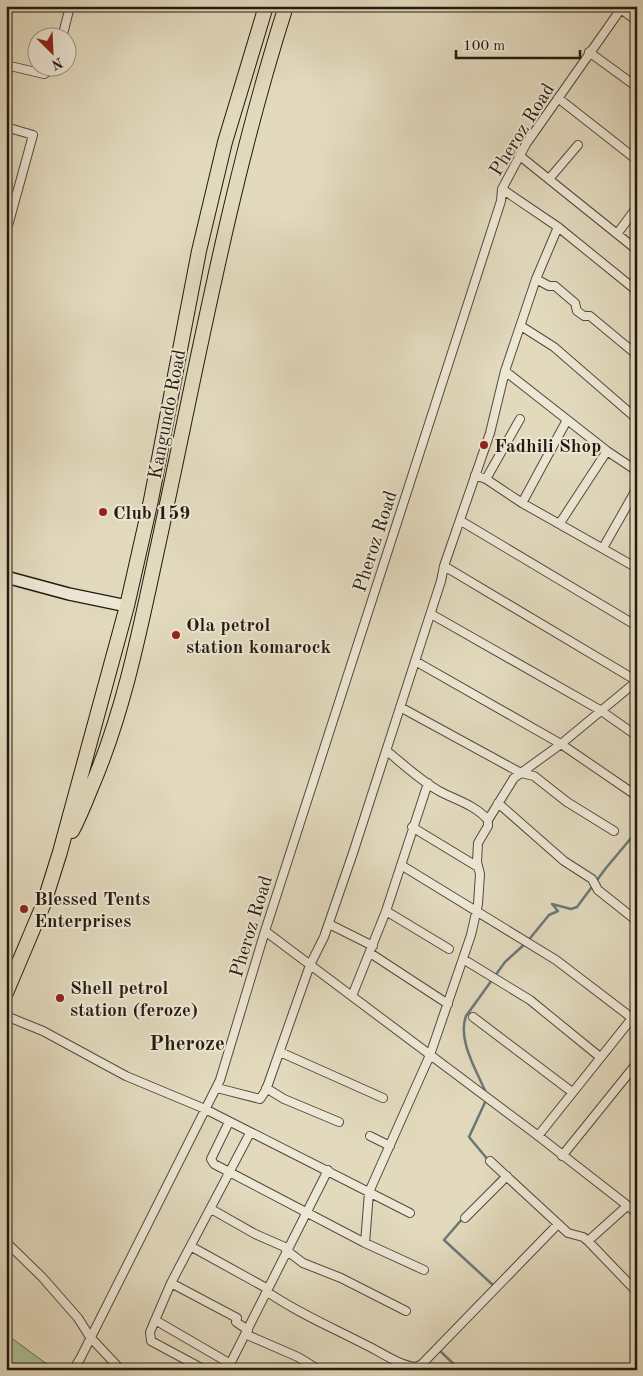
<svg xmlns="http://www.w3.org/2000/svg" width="643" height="1376" font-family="'Old Standard TT',serif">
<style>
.pitch{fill:#adc196;stroke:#686e52}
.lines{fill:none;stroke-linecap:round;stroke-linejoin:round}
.stream{stroke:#6a7976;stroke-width:2.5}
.street-casing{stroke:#534a3a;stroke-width:10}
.secondary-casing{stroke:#231a0e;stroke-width:14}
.highway-casing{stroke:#231a0e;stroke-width:16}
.street{stroke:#ede7d5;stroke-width:8}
.secondary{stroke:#ede7d5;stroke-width:11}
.highway{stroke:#e3dabe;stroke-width:14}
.poi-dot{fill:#8f2418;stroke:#ede7d5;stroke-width:2}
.labels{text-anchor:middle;stroke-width:4;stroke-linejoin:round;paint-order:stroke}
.street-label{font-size:19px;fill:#231a0e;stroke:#ede7d5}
.poi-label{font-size:19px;font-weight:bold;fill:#231a0e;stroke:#ede7d5;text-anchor:start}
.quarter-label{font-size:21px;font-weight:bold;fill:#231a0e;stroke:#ede7d5}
</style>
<rect width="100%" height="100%" fill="#e3dabe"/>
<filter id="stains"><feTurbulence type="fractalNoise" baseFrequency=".004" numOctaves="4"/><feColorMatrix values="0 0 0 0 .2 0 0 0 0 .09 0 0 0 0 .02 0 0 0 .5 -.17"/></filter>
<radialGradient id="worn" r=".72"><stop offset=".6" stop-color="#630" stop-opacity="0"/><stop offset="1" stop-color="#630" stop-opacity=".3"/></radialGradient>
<!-- pitch -->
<path class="pitch" d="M6,1334L55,1370H6Z"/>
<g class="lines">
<!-- stream -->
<path class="stream" d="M486,1093C477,1071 457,1040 466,1016L505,962L527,942L549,915L558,911L552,904L571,909L577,907L606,868L637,831
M487,1098L469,1137L489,1161
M492,1186L501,1176L499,1173
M463,1218L444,1240L494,1286L492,1288
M438,1349L460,1370"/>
<!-- street casing -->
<g class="street-casing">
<path id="street" d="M621,9L637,21
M62,38L70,6
M589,52L637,87
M6,65L44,74L54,68
M558,98L637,160
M6,127L33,135L6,233
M520,156L637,250
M549,179L578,145
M502,189L558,227L637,291
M617,234L637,207
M536,279L549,286H555L575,303L577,311L584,316H590L637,355
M521,326L554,347L637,419
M505,371L607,451L637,471
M475,475L486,479L522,503L637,568
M486,479L520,419
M522,503L567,420
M461,521L637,626
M560,523L607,451
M603,548L637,488
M444,566L637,681
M431,614L600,710L637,736
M415,661L561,744L514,778L488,820
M637,681L561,744L637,796
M400,707L521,773L534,776L567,802L614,831
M498,803L564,861L592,879L598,890L637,921
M412,827L478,867
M401,865L556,960L632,1018
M636,876L637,877
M386,911L449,949
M329,924L373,946
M265,931L537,1135L637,1213
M370,953L448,1004
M463,959L530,1000L600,1057
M352,996L386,911L428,783
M6,1016L43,1031L126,1076L205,1109L410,1213
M473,1017L572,1092
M280,1052L383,1098
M217,1088L260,1099L266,1090L310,965L324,937L353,853L441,581L444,566L490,433L505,371L536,279L558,227
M266,1088L284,1099L339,1122
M229,1122L211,1159L214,1164L365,1243L424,1270
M370,1136L390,1146
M538,1136L637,1012
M562,1156L637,1063
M490,1161L568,1233L583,1237L588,1241L637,1292
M211,1209L255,1234L287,1248
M465,1218L507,1176
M588,1241L627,1206
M6,1242L42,1277L78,1318L90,1337L121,1370
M365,1243L369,1192L430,1055L471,935L478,904L480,874L477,862L478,843L488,826V820C475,805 456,800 439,791C420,780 404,765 387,751
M192,1247L268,1289
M286,1250L303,1263L341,1278L406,1311
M171,1283L237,1318L236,1322L248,1330
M266,1291C296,1312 331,1327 364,1344C381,1352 398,1365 416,1367L422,1364L558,1224
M155,1320L229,1363
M245,1334L298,1357L319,1370
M73,1370L80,1359L220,1080L265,931L501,201L502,189L526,144L623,6
M205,1370L151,1341L150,1332L171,1283L250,1133
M227,1370L328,1170"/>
</g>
<!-- secondary casing -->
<g class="secondary-casing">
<path id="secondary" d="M6,577L69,594L127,606"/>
</g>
<!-- highway casing -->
<g class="highway-casing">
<path id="highway" d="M72,831C79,818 85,803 91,788C126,707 142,619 161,532C199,356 231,178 286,6
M6,993L44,903L60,852L127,606L151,500L199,251L225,142L266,6"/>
</g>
<!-- street -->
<use href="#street" class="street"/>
<!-- secondary -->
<use href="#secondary" class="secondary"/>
<!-- highway -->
<use href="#highway" class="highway"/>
</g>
<!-- markers -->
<g class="poi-dot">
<circle cx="484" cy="445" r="5"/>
<circle cx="103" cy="512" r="5"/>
<circle cx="176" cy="635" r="5"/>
<circle cx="24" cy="909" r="5"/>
<circle cx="60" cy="998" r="5"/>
</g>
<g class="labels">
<!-- street labels -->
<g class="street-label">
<text transform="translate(521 129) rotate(-58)" y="7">Pheroz Road</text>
<text transform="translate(166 414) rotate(-79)" y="7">Kangundo Road</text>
<text transform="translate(374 541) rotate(-72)" y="7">Pheroz Road</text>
<text transform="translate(250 926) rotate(-73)" y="7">Pheroz Road</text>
</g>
<!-- poi labels -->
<g class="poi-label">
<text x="494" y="452">Fadhili Shop</text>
<text x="113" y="519">Club 159</text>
<text x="186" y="631">Ola petrol<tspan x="186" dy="22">station komarock</tspan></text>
<text x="34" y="905">Blessed Tents<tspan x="34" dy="22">Enterprises</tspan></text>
<text x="70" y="994">Shell petrol<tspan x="70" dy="22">station (feroze)</tspan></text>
</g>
<!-- quarter labels -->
<g class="quarter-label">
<text x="187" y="1050">Pheroze</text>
</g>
</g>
<!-- margin -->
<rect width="643" height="1376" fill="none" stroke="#e3dabe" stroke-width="25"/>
<rect x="8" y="8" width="628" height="1361" fill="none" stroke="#231a0e" stroke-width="2.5"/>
<rect x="12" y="12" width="618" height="1351" fill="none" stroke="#231a0e"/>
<!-- north arrow -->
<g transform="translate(52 52) rotate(156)"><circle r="24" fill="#ede7d5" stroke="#9c9585"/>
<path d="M0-4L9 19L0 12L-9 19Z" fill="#8f2418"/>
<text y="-8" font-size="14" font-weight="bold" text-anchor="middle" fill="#231a0e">N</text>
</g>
<!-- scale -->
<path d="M456 50v8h124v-8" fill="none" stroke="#231a0e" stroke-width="2.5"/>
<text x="463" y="50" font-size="15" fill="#231a0e" stroke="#ede7d5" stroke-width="4" paint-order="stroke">100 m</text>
<rect width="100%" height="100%" filter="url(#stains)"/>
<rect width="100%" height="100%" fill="url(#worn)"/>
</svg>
